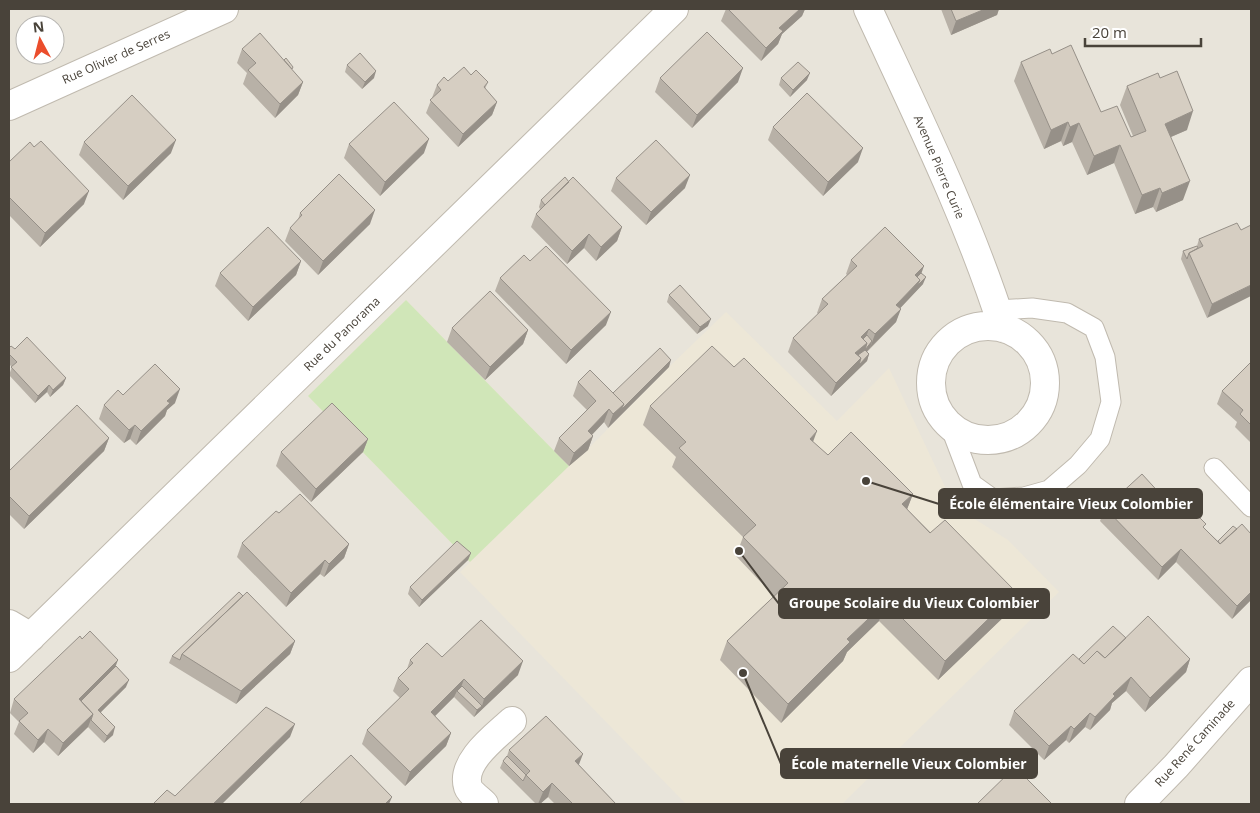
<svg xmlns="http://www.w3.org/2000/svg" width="1260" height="813" font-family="'Open Sans',sans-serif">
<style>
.residential{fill:#e8e4da;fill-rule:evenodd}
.education{fill:#ede7d7}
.green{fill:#d0e6b8}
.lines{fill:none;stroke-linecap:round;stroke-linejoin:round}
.service-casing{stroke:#c0baaf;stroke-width:21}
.minor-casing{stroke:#c0baaf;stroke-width:30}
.service{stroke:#fff;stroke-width:19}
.minor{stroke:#fff;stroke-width:28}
.wall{fill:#b8b1a7}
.shaded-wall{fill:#969088}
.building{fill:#d6cec2;stroke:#969088}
.labels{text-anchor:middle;stroke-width:4;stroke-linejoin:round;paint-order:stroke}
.street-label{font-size:12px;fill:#49433a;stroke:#fff}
.leader{fill:none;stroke:#49433a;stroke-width:2}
.callout-dot{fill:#49433a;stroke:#fff;stroke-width:2}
.callout{fill:#49433a;stroke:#49433a;stroke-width:2}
.callout-label{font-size:14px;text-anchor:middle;font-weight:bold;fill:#fff}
</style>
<rect width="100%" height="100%" fill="#f5f2ec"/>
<!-- residential -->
<path class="residential" d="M9,9H1251V804H9ZM25,25H55V55H25Z"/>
<!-- education -->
<path class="education" d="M406,300L569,466L588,449L669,367L726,312L837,421L889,368L954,506L1008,540L1059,592L842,804H686L460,572L470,562L308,396Z"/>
<!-- green -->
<path class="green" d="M406,300L569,466L470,562L308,396Z"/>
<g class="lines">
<!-- service casing -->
<g class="service-casing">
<path id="service" d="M950,426L972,484L993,499L1024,497L1049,490L1078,465L1100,439L1111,402L1105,357L1094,328L1067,313L1032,308L997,310
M1214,468L1251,507"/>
</g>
<!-- minor casing -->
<g class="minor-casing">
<path id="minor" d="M868,9C916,113 968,218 1003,328
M9,106L224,9
M931 383a57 57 0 1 1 114 0a57 57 0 1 1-114 0Z
M9,624L31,637
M9,658L674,9
M484,804C479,799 470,793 468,787C460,762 496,736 512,721
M1139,804L1176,766L1251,681"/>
</g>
<!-- service -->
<use href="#service" class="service"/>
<!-- minor -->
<use href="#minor" class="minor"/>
</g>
<!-- wall -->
<path class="wall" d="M726,9H805L802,16L782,34L778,44L761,61L721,21Z
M941,9H999L997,15L951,35Z
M242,49L292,70L303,82L298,95L275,118L243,84L247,73L237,63Z
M1052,54L1101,112L1131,137L1133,136L1120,105L1127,86L1160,78L1187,130L1171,137L1183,200L1156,212L1153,207L1135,214L1114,163L1087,175L1072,142L1063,146L1061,141L1044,149L1014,81L1021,62Z
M347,65L374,78L362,89L345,72Z
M471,75L488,82L485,89L497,102L492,115L458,147L426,113L437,85Z
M660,78L738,82L692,128L655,92Z
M781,78L807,80L790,97L779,85Z
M773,127L858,162L823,196L768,140Z
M84,142L171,153L123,200L79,155Z
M349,144L424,153L380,196L344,158Z
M9,162L84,204L40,247L9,215Z
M616,178L685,188L646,225L611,191Z
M569,182L622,227L617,241L596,261L584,248L567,264L531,227L536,214L540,209L539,207L541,200Z
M300,213L370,224L318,275L285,241L290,228L298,220Z
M1241,230L1207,318L1181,259L1183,251L1197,246L1199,239Z
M851,260L921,273L923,284L900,308L896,322L867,352L869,354L867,361L831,396L788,352L793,338L818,314L817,313L822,299L847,275L846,274Z
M301,261L296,275L248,321L215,286L220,273Z
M530,261L606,325L566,364L495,291L500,278Z
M669,295L708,326L697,334L667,302Z
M452,328L528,330L523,344L485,380L447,342Z
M9,348L15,349L66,378L63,385L50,397L47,392L35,403L9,375L12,367L9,364Z
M1251,362V443L1235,427L1237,422L1217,404L1222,391Z
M669,367L608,428L604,422L592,435L593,436L588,450L569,466L554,451L559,438L587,410L573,396L578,382L613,393Z
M123,395L175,403L167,410L165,416L136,445L130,439L124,443L99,419L104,405Z
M650,406L813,442L828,455L913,494L907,509L1010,611L938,680L879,621L847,652L843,661L781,723L720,660L727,641L774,596L736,556L743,537L672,467L676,457L643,425Z
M109,438L104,451L24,529L9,514V471Z
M368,439L363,452L311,502L276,466L281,452Z
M1163,497L1180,507L1204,528L1218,541L1237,529L1251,534V600L1232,619L1176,562L1158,580L1100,521L1105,508Z
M279,513L349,544L344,558L324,577L320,574L286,607L237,557L242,543Z
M471,553L468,560L419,607L408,594L410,587Z
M243,596L295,641L290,654L236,704L169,663L172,656Z
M1126,638L1190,659L1186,672L1145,712L1126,691L1112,703L1110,710L1090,730L1085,727L1069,743L1066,740L1044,760L1009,725L1014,711L1079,659Z
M82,639L116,666L126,687L101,712L113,735L104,743L88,727L58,756L44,742L33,753L14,734L19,722L10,713L14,699Z
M442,657L518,675L474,717L454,697L435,716L451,733L446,746L405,786L362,744L367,730L400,698L393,691L398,678L407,669L410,660Z
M509,750L579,765L616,804H555L548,797L540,804H536L500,768L503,761L507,756Z"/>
<!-- shaded-wall -->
<path class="shaded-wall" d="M800,9H805L802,16L782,34L778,44L761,61L766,48L779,28Z
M985,9H999L997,15L951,35L956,21Z
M743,68L738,82L692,128L697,115Z
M376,71L374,78L362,89L365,82Z
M810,73L807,80L790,97L793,90Z
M303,82L298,95L275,118L280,104Z
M497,102L492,115L458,147L463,134Z
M1193,111L1187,130L1159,142L1165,124Z
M1068,122L1061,141L1044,149L1051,130Z
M1079,123L1072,142L1063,146L1070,127Z
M429,139L424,153L380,196L385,182Z
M176,140L171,153L123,200L128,186Z
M1120,145L1114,163L1087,175L1094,156Z
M863,148L858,162L823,196L828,182Z
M690,175L685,188L646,225L651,212Z
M1190,181L1183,200L1156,212L1162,193Z
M1160,188L1153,207L1135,214L1142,195Z
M89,191L84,204L40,247L45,233Z
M375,210L370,224L318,275L323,261Z
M622,227L617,241L596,261L601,247Z
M589,234L584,248L567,264L572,251Z
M301,261L296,275L248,321L253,307Z
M924,266L919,280L915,275Z
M926,277L923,284L891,318L896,305L920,280Z
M1251,285V296L1207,318L1212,304Z
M901,309L896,322L870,348L875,334Z
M611,312L606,325L566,364L571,350Z
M711,319L708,326L697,334L700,327Z
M869,329L864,342L861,337Z
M528,330L523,344L485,380L490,367Z
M872,341L870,348L862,357L856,362L855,353L867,343Z
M869,354L867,361L831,396L836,383L861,358Z
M671,360L669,367L608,428L613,414Z
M66,378L63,385L50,397L53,390Z
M49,385L47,392L35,403L38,396Z
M180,389L175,403L167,410L165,416L136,445L141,431L167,401Z
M609,409L604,422L583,444L588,431Z
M135,425L130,439L124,443L129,430Z
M817,431L810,450V439Z
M593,436L588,450L569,466L574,453Z
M109,438L104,451L24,529L29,516Z
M368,439L363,452L311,502L316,489Z
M913,494L906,512L902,504Z
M349,544L344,558L324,577L329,564Z
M1181,549L1176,562L1158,580L1162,567Z
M471,553L468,560L419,607L422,600Z
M325,560L320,574L286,607L291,593Z
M1016,592L1010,611L938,680L945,661Z
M1251,592V600L1232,619L1237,606Z
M886,602L879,621L847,652L843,661L781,723L788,704L847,639Z
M295,641L290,654L236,704L241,691Z
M1190,659L1186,672L1145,712L1150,698Z
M118,660L113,673L76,706L79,699Z
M523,661L518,675L474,717L477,710L482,706L484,699Z
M1131,677L1126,691L1112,703L1110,710L1090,730L1095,717L1113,694Z
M464,679L459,693L457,691L454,697L426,725L431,712Z
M129,680L126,687L96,717L98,710Z
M1090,713L1085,727L1069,743L1074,729Z
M93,714L88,727L58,756L63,743Z
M295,724L290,737L222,804H213Z
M1071,726L1066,740L1044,760L1049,746Z
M115,727L113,735L104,743L107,736Z
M48,729L44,742L33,753L38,740Z
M451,733L446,746L405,786L410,772Z
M583,754L578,767L575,761Z
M552,783L548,797L540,804H538L543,792Z
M392,797L389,804H385Z"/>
<!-- building -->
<path class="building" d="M728,9H800L779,28L783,31L766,48Z
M951,9H985L956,21Z
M707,32L743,68L697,115L660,78Z
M260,33L303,82L280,104L248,70L256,63L242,49Z
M1071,45L1101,112L1117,106L1131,137L1146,131L1127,86L1158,73L1160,78L1177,71L1193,111L1165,124L1190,181L1162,193L1160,188L1142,195L1120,145L1094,156L1079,123L1070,127L1068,122L1051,130L1021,62L1050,49L1052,54Z
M360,53L376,71L365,82L347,65Z
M286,58L293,67L292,69L284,60Z
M798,62L810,73L793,90L781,78Z
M464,67L471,75L476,70L488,82L484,87L497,102L463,134L430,100L441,90L437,85L444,77L448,81Z
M807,93L863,148L828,182L773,127Z
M132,95L176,140L128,186L84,142Z
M394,102L429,139L385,182L349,144Z
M656,140L690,175L651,212L616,178Z
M41,141L89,191L45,233L9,197V162L30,142L34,147Z
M339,174L375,210L323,261L290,228L302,215L300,213Z
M565,177L569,182L545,205L541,200Z
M573,177L622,227L601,247L589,234L572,251L536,214Z
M1237,223L1241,230L1251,225V285L1212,304L1189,253L1203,246L1199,239Z
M268,227L301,261L253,307L220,273Z
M885,227L924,266L915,275L920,280L896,305L901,309L875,334L869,329L861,337L867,343L855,353L861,358L836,383L793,338L828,304L822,299L857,266L851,260Z
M546,246L611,312L571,350L500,278L524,255L530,261Z
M1197,246L1198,248L1189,253L1187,259L1183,251Z
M921,273L926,277L917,286L920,280L917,277Z
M680,285L711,319L700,327L669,295Z
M490,291L528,330L490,367L452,328Z
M867,335L872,341L865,350L867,343L863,339Z
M27,337L66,378L53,390L49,385L38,396L11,367L17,362L9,354V348L11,346L15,349Z
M712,346L734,367L744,358L817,431L810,439L828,455L851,432L913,494L902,504L930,533L945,520L1016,592L945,661L886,602L847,639L850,642L788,704L727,641L788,583L743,537L756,525L679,448L686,442L650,406Z
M660,348L671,360L621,410L624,404L613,393Z
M865,350L869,354L859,365L861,358L858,355Z
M1251,362V425L1240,414L1243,410L1222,391Z
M155,364L180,389L167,401L170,403L141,431L135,425L129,430L104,405L118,390L123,395Z
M590,370L624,404L613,414L609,409L588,431L593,436L574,453L559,438L596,401L578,382Z
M332,403L368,439L316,489L281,452Z
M77,405L109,438L29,516L9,496V471Z
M1142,474L1163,497L1167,493L1180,507L1186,504L1206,524L1203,527L1220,544L1242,524L1251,534V592L1237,606L1181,549L1162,567L1105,508Z
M300,494L349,544L329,564L325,560L291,593L242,543L276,511L279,513Z
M1233,526L1237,529L1220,544L1218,541Z
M457,541L471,553L422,600L410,587Z
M239,592L243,596L182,654L180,660L172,656Z
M247,592L295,641L241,691L182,654Z
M1148,616L1190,659L1150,698L1131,677L1113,694L1115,696L1095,717L1090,713L1074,729L1071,726L1049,746L1014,711L1073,654L1084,664L1097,651L1105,658Z
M481,620L523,661L484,699L464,679L431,712L451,733L410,772L367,730L409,689L398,678L413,663L410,660L427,643L442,657Z
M1113,626L1126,638L1105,658L1097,651L1084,664L1079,659Z
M90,631L118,660L79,699L93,714L63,743L48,729L38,740L19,721L28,713L14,699L80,636L82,639Z
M116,666L129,680L98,710L115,727L107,736L91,720L93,714L81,701Z
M462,686L482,706L477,710L457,691Z
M266,707L295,724L213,804H153L167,790L175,796Z
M546,716L583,754L575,761L616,804H573L552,783L543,792L526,775L530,771L509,750Z
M351,755L392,797L385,804H299Z
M507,756L526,775L523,781L503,761Z
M1015,767L1052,804H977Z"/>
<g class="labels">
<!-- street labels -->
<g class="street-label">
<text transform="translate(116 57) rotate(-24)" y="4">Rue Olivier de Serres</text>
<text transform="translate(939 167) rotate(67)" y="4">Avenue Pierre Curie</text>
<text transform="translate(342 334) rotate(-44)" y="4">Rue du Panorama</text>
<text transform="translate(1195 743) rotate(-48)" y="4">Rue René Caminade</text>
</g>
</g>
<!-- callouts -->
<path class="leader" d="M866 481L939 504M739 551L779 604M743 673L781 764"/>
<g class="callout-dot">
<circle cx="866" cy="481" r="5"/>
<circle cx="739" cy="551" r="5"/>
<circle cx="743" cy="673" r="5"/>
</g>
<g class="callout">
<rect x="939" y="489" width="263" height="29" rx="5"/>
<rect x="779" y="589" width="270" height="29" rx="5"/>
<rect x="781" y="749" width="256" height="29" rx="5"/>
</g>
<g class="callout-label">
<text x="1071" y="509">École élémentaire Vieux Colombier</text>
<text x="914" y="608">Groupe Scolaire du Vieux Colombier</text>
<text x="909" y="769">École maternelle Vieux Colombier</text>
</g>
<!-- border -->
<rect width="1260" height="813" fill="none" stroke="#49433a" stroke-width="20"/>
<!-- north arrow -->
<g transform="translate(40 40) rotate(353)"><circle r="24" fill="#ffffff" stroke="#b6b4b0"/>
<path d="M0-4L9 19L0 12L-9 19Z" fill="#eb4d2c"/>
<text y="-8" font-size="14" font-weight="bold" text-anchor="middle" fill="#49433a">N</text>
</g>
<!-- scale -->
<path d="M1085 38v8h116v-8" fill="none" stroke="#49433a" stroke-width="2.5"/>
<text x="1092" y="38" font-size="15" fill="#49433a" stroke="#ffffff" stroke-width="4" paint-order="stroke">20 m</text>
</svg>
